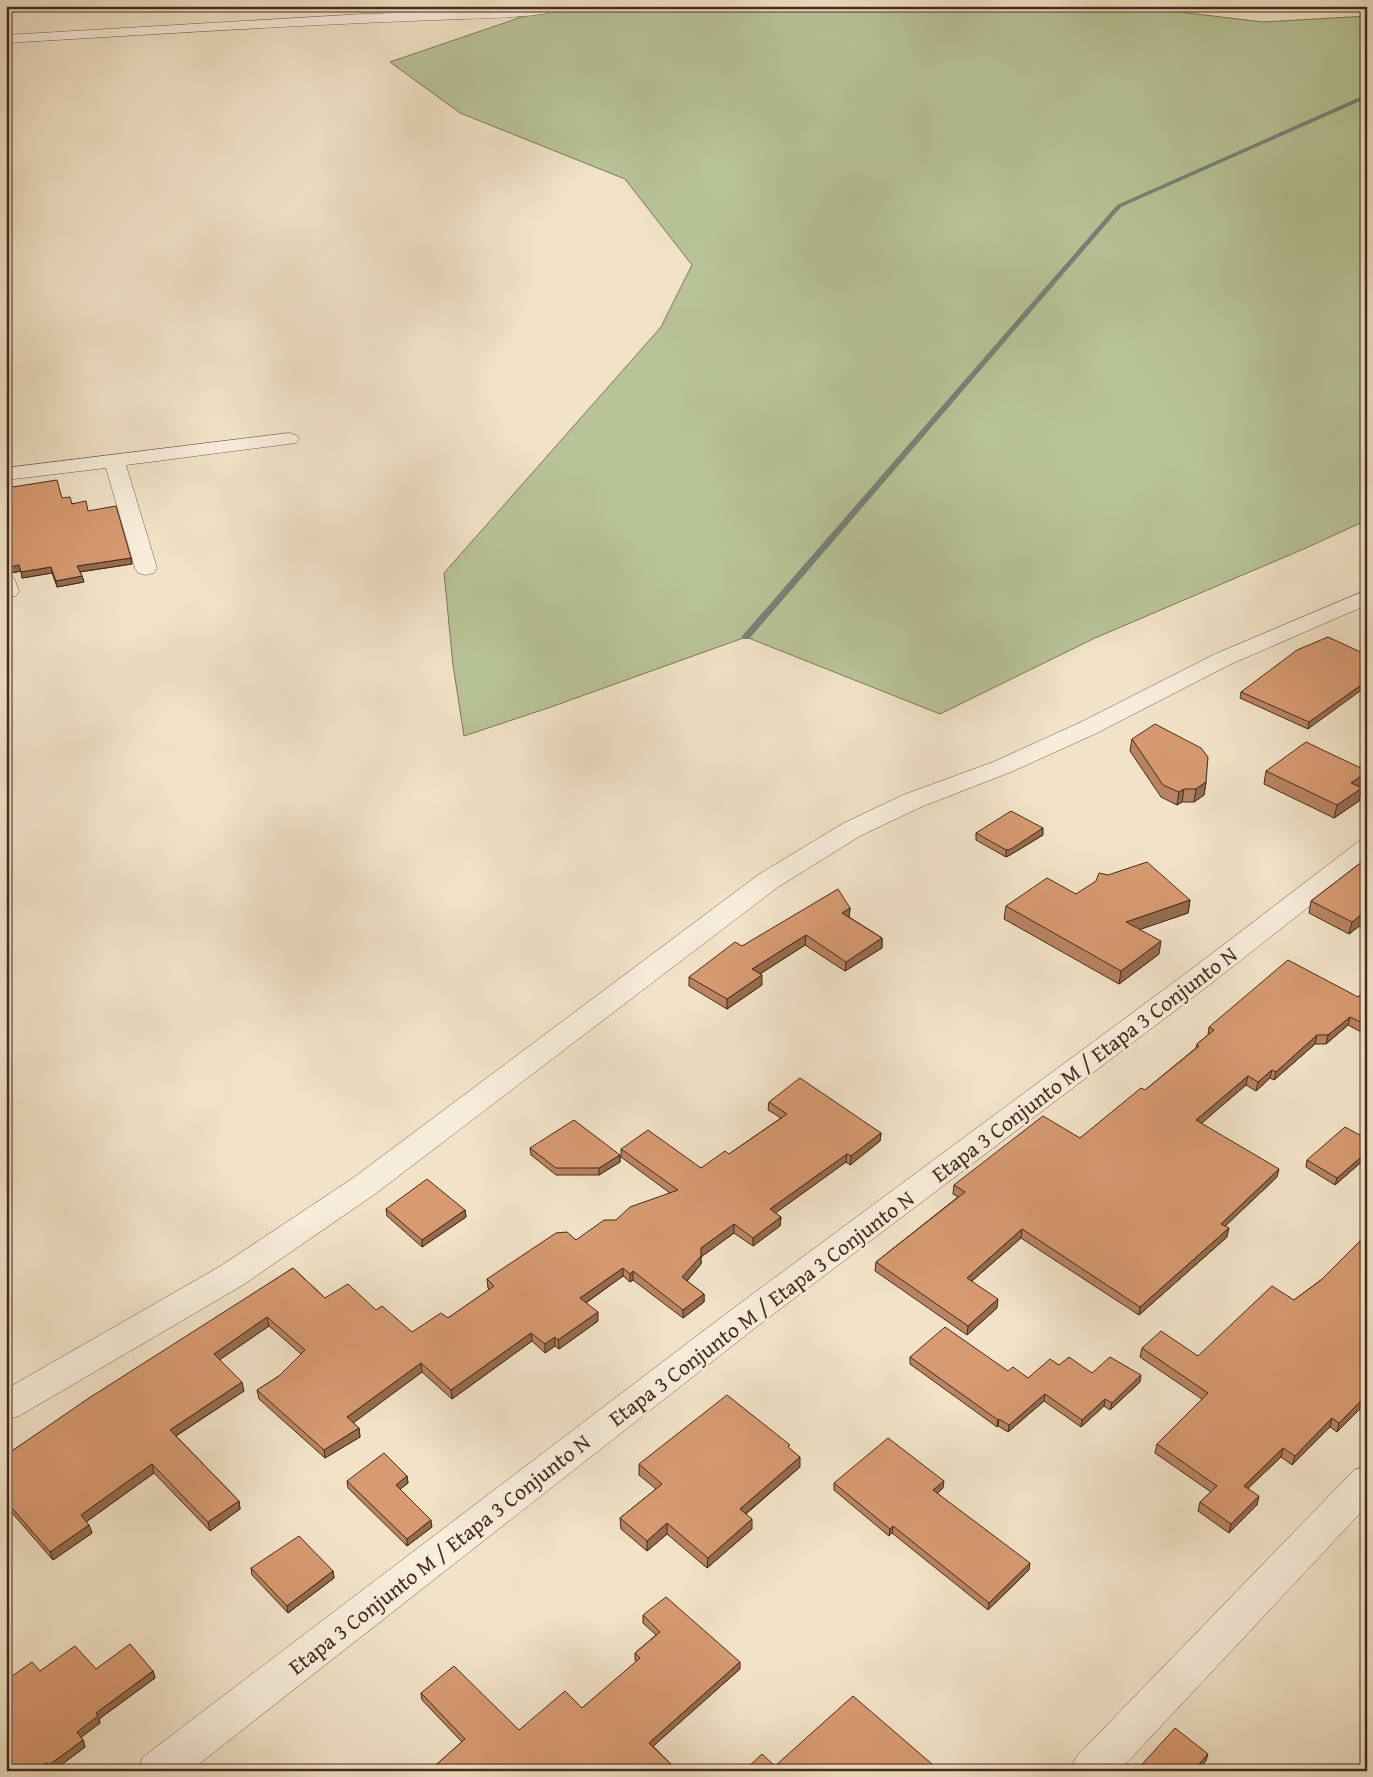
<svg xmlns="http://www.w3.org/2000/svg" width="1373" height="1777" font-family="'Gentium Book Plus',serif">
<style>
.green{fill:#b8c498;stroke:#80765a}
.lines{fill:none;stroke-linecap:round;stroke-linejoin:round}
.stream{fill:#79827a;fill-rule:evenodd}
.minor-casing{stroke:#725848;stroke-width:1}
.minor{fill:#f7eddb;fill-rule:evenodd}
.wall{fill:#b98461;stroke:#47291d}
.shaded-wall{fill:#966c4f;stroke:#47291d}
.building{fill:#d79a71;stroke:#47291d}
.labels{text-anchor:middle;stroke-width:4.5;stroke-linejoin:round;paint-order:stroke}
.near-street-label{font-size:22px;fill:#47291d;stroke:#f7eddb}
</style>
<rect width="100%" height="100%" fill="#f2e3c8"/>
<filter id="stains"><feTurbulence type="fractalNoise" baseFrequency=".004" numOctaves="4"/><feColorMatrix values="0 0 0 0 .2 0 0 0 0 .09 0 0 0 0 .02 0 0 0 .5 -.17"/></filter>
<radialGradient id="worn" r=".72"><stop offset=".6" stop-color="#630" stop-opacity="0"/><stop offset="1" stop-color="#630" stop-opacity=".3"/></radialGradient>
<!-- green -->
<path class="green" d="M554,6H1129L1263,22L1367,16V520L1306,548L1095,638L940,714L746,637L551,707L464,736L453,665L444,573L661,327L692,265L625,179L460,113L390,62Z"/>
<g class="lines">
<!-- stream -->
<path class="stream" d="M1367,94V98L1121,207L749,639H743L742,637L743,635L1117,205Z"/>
<!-- minor casing -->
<g class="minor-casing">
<path id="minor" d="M535,6H567C556,18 481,18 463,19C311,24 158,34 6,43V35L363,14L519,9Z
M289,433L296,435L299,439L296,443L126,465L157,568L154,573L146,575L138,573L135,568L106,468L6,480V468Z
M6,576L14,578L19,591L16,596L6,597Z
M1367,590V605L1231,664L1097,733L1011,772L921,807L860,836L778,887L375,1194L243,1285L19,1416L6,1420V1389L219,1267L353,1178L758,875L842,824L903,795L993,762L1079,723L1215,654Z
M1367,840V861L1213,982L755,1328L190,1771H137L143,1757L731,1310L1193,968L1358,842Z
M1367,1466V1506L1119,1771H1070L1076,1757L1354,1470Z"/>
</g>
<!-- minor -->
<use href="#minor" class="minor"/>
</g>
<!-- wall -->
<path class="wall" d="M6,488L62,498L88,511L131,558L132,564L80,572L82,576L84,582L57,587L52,573L22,578L21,571L6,574Z
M1328,637L1308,729L1240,698L1241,692Z
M1132,739L1206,782L1204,795L1194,802H1182L1177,805L1161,797L1130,751Z
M1266,771H1367V774L1364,784L1360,787L1359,801L1334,818L1264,784Z
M976,833L1043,835L1010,855L1006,857L976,840Z
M1367,858V920L1349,934L1309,913L1311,901Z
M1076,894L1190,900L1188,913L1140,929L1159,954L1119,984L1004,919L1006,906Z
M850,908L849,917L882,938V948L845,971L805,945L760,974L762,985L727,1009L689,986V977L742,946Z
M1367,989V1035L1348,1025L1326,1044H1315L1274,1080L1270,1078L1256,1091L1246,1085L1201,1123L1277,1177L1225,1226L1227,1237L1139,1315L1021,1238L972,1281L997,1308L967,1335L875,1271L876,1262L958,1197L953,1194L954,1185L1080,1138L1145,1090L1196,1048L1197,1044L1208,1035L1209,1027L1358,997Z
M769,1102L881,1133L880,1141L850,1165L846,1162L775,1213L781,1217L780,1226L753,1246L734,1233L701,1257V1264L687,1281L704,1294V1302L683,1318L633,1280L630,1282L623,1276L586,1303L598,1321L559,1349L555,1346L545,1353L532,1341L452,1399L422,1372L353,1423L359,1428L360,1437L325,1458L259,1399L257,1390L279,1376L301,1354L269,1326L219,1360L244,1391L176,1436L239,1501L240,1509L210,1531L154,1473L86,1522L89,1525L92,1533L53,1560L6,1506V1455L293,1268L325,1298L376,1310L412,1332L448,1318L490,1289L488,1288L487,1279L576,1240L670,1193L621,1157V1149L701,1168L729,1154L781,1118L768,1110Z
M1367,1139V1157L1335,1185L1306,1167L1307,1160Z
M530,1148L620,1155V1162L599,1175H556L531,1155Z
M386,1209L465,1210L466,1217L422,1247L387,1216Z
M1367,1234V1402L1337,1432L1330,1427L1292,1465L1281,1457L1248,1488L1257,1505L1229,1533L1198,1511L1200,1502L1211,1492L1155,1453L1157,1444L1202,1399L1140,1357L1142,1348L1198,1356L1294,1300L1321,1280Z
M910,1357L1008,1371L1028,1378L1059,1365L1092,1373L1140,1382L1110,1410L1104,1406L1081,1427L1044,1401L1008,1432L998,1426L997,1427L910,1364Z
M790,1449L800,1467L746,1514L752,1529L707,1568L667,1534L647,1551L621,1529L620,1518L656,1489L639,1475V1464Z
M407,1476L408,1483L400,1489L432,1527L407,1546L348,1488L347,1481Z
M834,1483L943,1488L937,1493L1029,1570L988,1610L892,1533L889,1536L834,1490Z
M251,1568L333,1571L334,1578L288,1613L252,1575Z
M643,1615L740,1669L653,1746L671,1764V1771H429L462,1742L422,1700L421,1693L519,1730L582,1708L637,1662L635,1660V1653L656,1635L643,1623Z
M96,1669L153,1671L155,1678L99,1719L100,1723L81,1737L83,1740L85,1747L53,1771H50L49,1770L48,1771H6L10,1684L8,1679L40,1671Z"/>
<!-- shaded-wall -->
<path class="shaded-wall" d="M131,558L132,564L78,572L77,566Z
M19,565L21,571L6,574V568Z
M51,567L52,573L22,578L21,572Z
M82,576L84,582L57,587L56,581Z
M1367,681V686L1308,729L1309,722Z
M1367,772L1364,784L1348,796L1351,783Z
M1206,782L1204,795L1194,802L1196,789Z
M1362,788L1359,801L1334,818L1337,805Z
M1184,789L1182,802L1177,805L1179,792Z
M1043,828V835L1010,855L1006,857V850Z
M1190,900L1188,913L1124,935L1126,922Z
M850,908L849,918L842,913Z
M1367,910V920L1349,934L1352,922Z
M806,935L805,945L752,979V969Z
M882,938V948L845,971L846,962Z
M1161,941L1159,954L1119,984L1121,971Z
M762,975V985L727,1009V999Z
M1350,1017L1348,1025L1326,1044L1328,1035Z
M1317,1035L1315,1044L1274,1080L1276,1072Z
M1272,1070L1270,1078L1256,1091L1258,1082Z
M1248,1076L1246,1085L1195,1129L1196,1120Z
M881,1133L880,1141L850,1165L851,1156Z
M1367,1152V1157L1335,1185L1337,1178Z
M847,1154L846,1162L770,1217V1209Z
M620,1155V1162L599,1175V1168Z
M1279,1169L1277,1177L1219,1232L1221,1224Z
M465,1210L466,1217L422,1247V1240Z
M781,1217L780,1226L753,1246V1238Z
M734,1224V1233L701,1257V1264L682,1286V1277L701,1248Z
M1229,1228L1227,1237L1139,1315L1140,1307Z
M1022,1229L1021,1238L966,1286L967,1278Z
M623,1268V1276L581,1306L580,1298Z
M633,1271V1280L630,1282V1274Z
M704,1294V1302L683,1318V1310Z
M998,1299L997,1308L967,1335L968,1326Z
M598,1312V1321L559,1349L558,1340Z
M267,1317L269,1326L215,1363L214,1354Z
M531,1333L532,1341L452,1399L451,1390Z
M555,1337V1346L545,1353V1344Z
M421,1363L422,1372L349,1426L347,1417Z
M1141,1375L1140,1382L1110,1410L1112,1403Z
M242,1382L244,1391L172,1438L170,1430Z
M1045,1394L1044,1401L1008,1432L1009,1425Z
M1367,1395V1402L1337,1432L1339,1423Z
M1105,1399L1104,1406L1081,1427L1082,1420Z
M1332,1418L1330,1427L1292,1465L1295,1456Z
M999,1419L998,1426L997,1427L998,1420Z
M359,1428L360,1437L325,1458L324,1450Z
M1283,1448L1281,1457L1242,1494L1244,1486Z
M800,1457V1467L739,1519L740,1509Z
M152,1464L154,1473L83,1524L81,1515Z
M407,1476L408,1483L397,1492L396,1485Z
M944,1481L943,1488L932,1498L933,1490Z
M1259,1496L1257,1505L1229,1533L1231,1524Z
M239,1501L240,1509L210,1531L208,1522Z
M752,1519V1529L707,1568L708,1558Z
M431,1520L432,1527L407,1546V1539Z
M667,1523V1534L647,1551V1541Z
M89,1525L92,1533L53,1560L50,1552Z
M893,1526L892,1533L889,1536L890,1529Z
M1030,1563L1029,1570L988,1610L989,1603Z
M333,1571L334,1578L288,1613L287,1606Z
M740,1662V1669L649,1750V1743Z
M153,1671L155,1678L99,1719L100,1723L79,1739L77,1732L96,1713Z
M83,1740L85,1747L53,1771H50L49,1765Z
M1208,1754L1206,1761L1197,1771H1193Z
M46,1763L49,1770L48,1771H37Z
M671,1764V1771H663Z"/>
<!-- building -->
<path class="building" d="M57,480L62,498L70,497L72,504L86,501L88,511L116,506L131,558L77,566L82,576L56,581L51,567L21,572L19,565L6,568V488Z
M1328,637L1367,655V681L1309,722L1241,692L1297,650Z
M1155,724L1201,748L1208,757L1206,782L1196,789H1184L1179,792L1163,785L1132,739Z
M1306,742L1367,771V772L1351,783L1362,788L1337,805L1266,771Z
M1011,811L1043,828L1011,849L1006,850L976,833Z
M1367,858V910L1352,922L1311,901Z
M1147,862L1190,900L1126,922L1161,941L1121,971L1006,906L1047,878L1076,894L1096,881L1099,873L1108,875Z
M838,889L850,908L842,913L882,938L846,962L806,935L752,969L762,975L727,999L689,977L735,942L742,946Z
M1288,960L1358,997L1367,989V1025L1350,1017L1328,1035H1317L1276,1072L1272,1070L1258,1082L1248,1076L1196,1120L1279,1169L1221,1224L1229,1228L1140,1307L1022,1229L967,1278L998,1299L968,1326L876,1262L965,1192L954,1185L1043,1116L1080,1138L1141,1088L1145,1090L1199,1046L1197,1044L1214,1030L1209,1027Z
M800,1078L881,1133L851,1156L847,1154L770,1209L781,1217L753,1238L734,1224L701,1248V1256L682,1277L704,1294L683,1310L633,1271L630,1274L623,1268L580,1298L598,1312L558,1340L555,1337L545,1344L531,1333L451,1390L421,1363L347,1417L359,1428L324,1450L257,1390L279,1376L305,1350L267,1317L214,1354L242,1382L170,1430L239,1501L208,1522L152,1464L81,1515L89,1525L50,1552L6,1501V1455L89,1398L293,1268L325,1298L348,1284L376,1310L382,1306L412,1332L441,1313L448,1318L494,1286L487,1279L556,1233L567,1232L576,1240L604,1220H616L630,1207L678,1190L621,1149L648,1130L701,1168L725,1151L729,1154L787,1114L769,1102Z
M574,1120L620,1155L599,1168H556L530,1148Z
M1345,1127L1367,1139V1152L1337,1178L1307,1160Z
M427,1179L465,1210L422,1240L386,1209Z
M1367,1234V1346L1366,1347L1367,1348V1395L1339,1423L1332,1418L1295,1456L1283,1448L1244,1486L1259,1496L1231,1524L1200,1502L1217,1486L1157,1444L1208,1393L1142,1348L1161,1331L1198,1356L1272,1286L1294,1300L1321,1280Z
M945,1327L1008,1371L1013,1367L1028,1378L1050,1359L1059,1365L1069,1357L1092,1373L1110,1357L1141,1375L1112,1403L1105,1399L1082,1420L1045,1394L1009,1425L999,1419L998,1420L910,1357Z
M727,1395L790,1445L788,1447L800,1457L740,1509L752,1519L708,1558L667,1523L647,1541L620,1518L662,1484L639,1464Z
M888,1438L944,1481L933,1490L1030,1563L989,1603L893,1526L890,1529L834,1483Z
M384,1453L407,1476L396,1485L431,1520L407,1539L347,1481Z
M299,1536L333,1571L287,1606L251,1568Z
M666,1597L740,1662L649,1743L671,1764L663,1771H429L465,1739L421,1693L454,1666L519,1730L565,1691L582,1708L640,1658L635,1653L660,1632L643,1615Z
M130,1644L153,1671L96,1713L98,1716L77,1732L83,1740L49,1765L46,1763L37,1771H6V1686L11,1683L8,1679L32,1662L40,1671L75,1646L96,1669Z
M853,1696L940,1771H744L762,1754L775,1766Z
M1175,1728L1208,1754L1193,1771H1136Z"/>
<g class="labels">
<!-- near-street labels -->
<g class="near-street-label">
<text transform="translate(1084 1064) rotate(-37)" y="8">Etapa 3 Conjunto M / Etapa 3 Conjunto N</text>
<text transform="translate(761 1308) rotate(-37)" y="8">Etapa 3 Conjunto M / Etapa 3 Conjunto N</text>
<text transform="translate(439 1554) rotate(-38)" y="8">Etapa 3 Conjunto M / Etapa 3 Conjunto N</text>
</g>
</g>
<!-- margin -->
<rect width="1373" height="1777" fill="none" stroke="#f2e3c8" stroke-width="25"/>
<rect x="8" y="8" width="1358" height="1762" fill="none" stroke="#47291d" stroke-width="2.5"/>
<rect x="12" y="12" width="1348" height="1752" fill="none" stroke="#47291d"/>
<rect width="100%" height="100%" filter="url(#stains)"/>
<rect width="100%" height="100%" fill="url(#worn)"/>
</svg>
